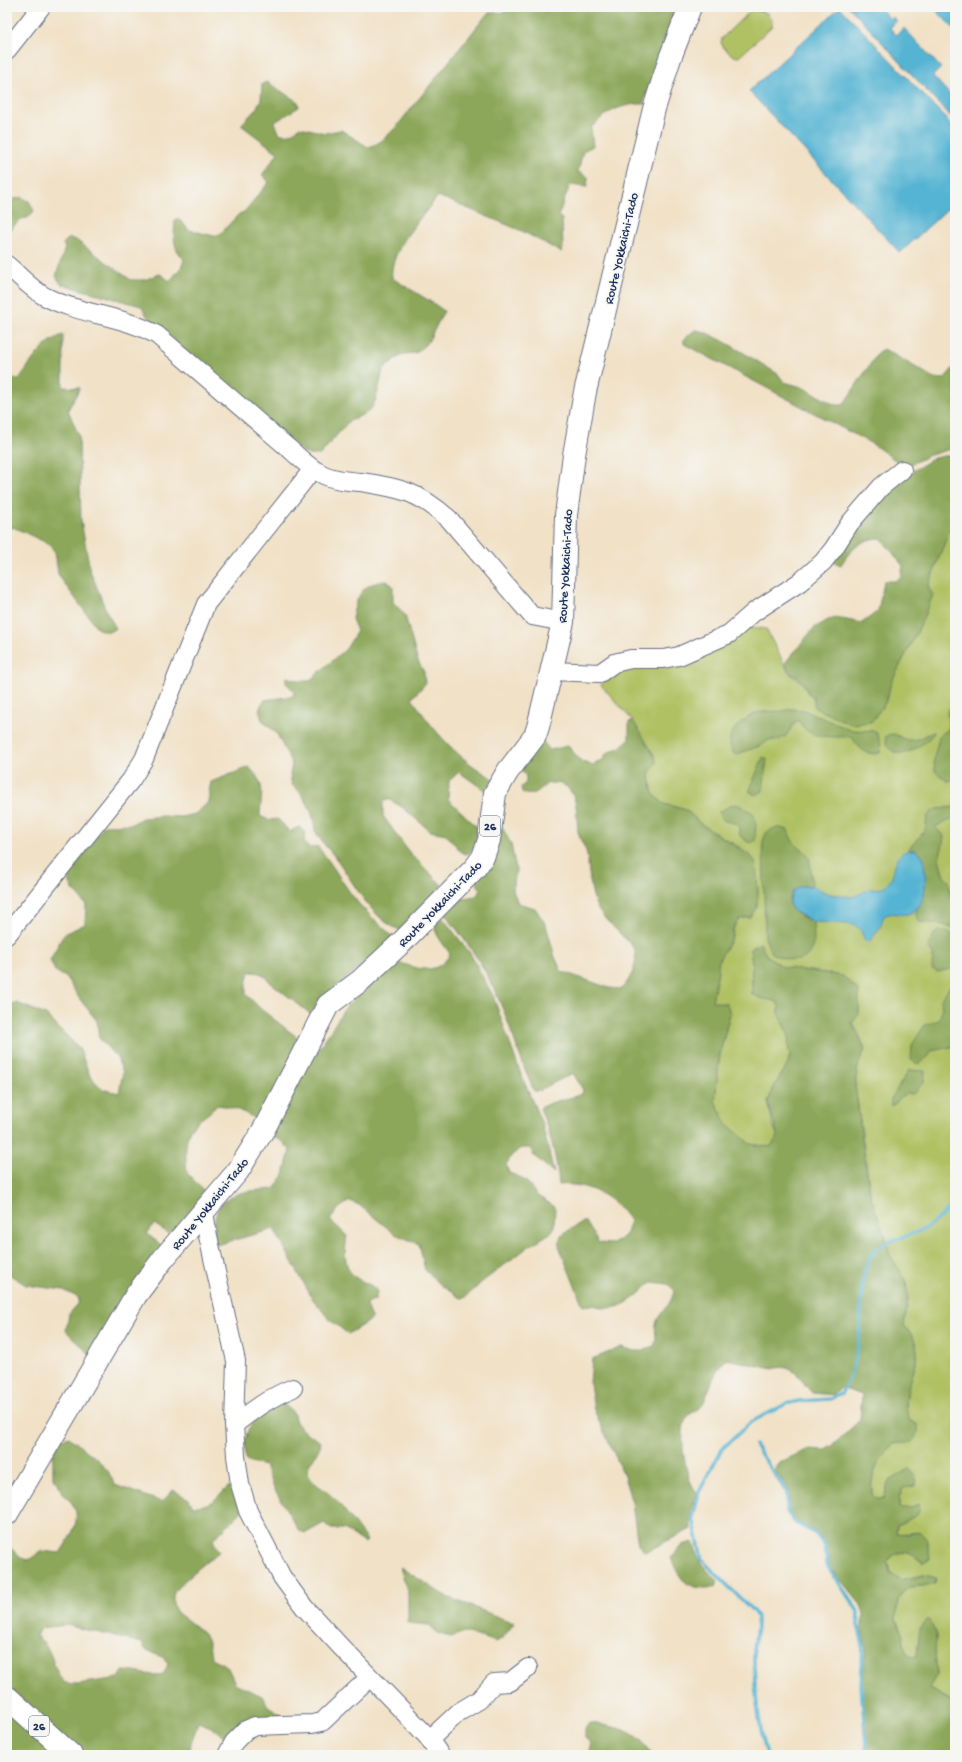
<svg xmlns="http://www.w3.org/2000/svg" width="962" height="1762" font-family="'Gochi Hand',sans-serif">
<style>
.green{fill:#b0c164;stroke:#667861}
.forest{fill:#8ca75a;stroke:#546b5c;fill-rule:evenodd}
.water{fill:#54b4d3;stroke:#387298}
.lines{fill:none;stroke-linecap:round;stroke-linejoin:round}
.stream{stroke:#54b4d3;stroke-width:3.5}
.minor-casing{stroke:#666d82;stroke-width:20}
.major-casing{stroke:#666d82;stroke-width:24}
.minor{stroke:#fff;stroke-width:18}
.major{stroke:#fff;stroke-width:22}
.labels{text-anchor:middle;stroke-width:3.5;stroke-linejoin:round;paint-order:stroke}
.shield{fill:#f6f6f2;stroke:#5d6b8a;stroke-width:1}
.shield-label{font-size:12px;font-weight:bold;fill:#1b2f5e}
.street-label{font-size:13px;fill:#1b2f5e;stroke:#f6f6f2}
</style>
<rect width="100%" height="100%" fill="#f6f6f2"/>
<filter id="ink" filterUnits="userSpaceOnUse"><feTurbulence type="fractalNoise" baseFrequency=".025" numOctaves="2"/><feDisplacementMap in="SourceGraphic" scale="8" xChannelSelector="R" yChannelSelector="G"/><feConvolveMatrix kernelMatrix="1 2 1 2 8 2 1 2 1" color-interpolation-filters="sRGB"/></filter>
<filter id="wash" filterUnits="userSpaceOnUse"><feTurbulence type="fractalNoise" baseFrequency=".012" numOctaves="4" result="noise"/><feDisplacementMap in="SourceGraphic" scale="16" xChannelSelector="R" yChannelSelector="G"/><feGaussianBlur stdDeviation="0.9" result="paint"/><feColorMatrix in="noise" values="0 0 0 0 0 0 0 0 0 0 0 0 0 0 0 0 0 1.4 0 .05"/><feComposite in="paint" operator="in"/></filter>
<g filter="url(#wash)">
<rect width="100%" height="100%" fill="#f1e1c6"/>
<!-- green -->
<path class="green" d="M752,9L767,13L772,21V26L739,57C732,57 724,49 721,43L722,38Z
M955,523V1709L952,1701L928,1688L937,1674L935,1654L936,1635H919L917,1656L911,1657L905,1650L903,1636L896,1619L898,1599L903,1592L910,1587L924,1586L936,1578L924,1575L900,1580L890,1572L887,1561C901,1547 909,1551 923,1563L920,1532L896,1534L897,1526L905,1523L919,1504L912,1508L899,1509V1498L910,1468L889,1481L883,1499L873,1497C865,1468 894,1442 910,1421C896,1390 926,1366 914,1339C912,1334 907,1330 904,1326L908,1299L889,1253L886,1239L871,1198L855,1085L858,1066L865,1049L858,1032L852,1023L843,976L783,967L766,955L750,949L752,963V981L760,998L776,1001L779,1005V1015L789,1036L788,1046L790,1055L788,1064L775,1085L768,1102L773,1125L778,1137L770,1147L750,1144L727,1124L714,1101L720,1053L730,1013L712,1001L718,971V960L732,937L733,929L739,919L750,917L742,849L701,824L686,810L664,804L653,794L649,773L656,763L655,756L645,743L633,721L601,685L616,666L747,626L766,629L789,673L803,683L807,692L813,697L871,722L885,703L891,683L919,628L928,587L936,567L940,553L949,530Z"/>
<!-- forest -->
<path class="forest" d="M518,7H678L643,104C620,104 606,112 591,128L593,146L583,151L578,172L588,177L587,187L570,185L558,216L562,219L563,249L561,252L522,231L438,196C423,216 388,252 392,278L433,303L444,311L428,342L416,353L405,354L395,359L383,370L376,399L370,411L348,422L320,455H309L300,450L149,319L141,306L61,284L56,276L65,248L63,244C67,239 69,237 76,240L131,280H144L160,274L170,281L182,266L184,259C172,249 174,234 175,220L178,218L189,230L214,236L220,234L239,214L244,212L269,182L262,175L278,153L241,125L256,109L261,99L262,84L267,82L298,102L299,107L275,122L279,133C287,137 294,132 300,127L325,133L341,130L368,147C381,144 388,135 397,126L488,13L507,12Z
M21,197L29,201L34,211L28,218L21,219L7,233V207L14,199Z
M695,330C709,329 764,366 778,374L784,382L802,387L835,405H843L879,351L884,349L934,378L944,379L955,366V448L930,455L905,467L874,445L684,344V339Z
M63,335V387L80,388L68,410L79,436L81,521L90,570L107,613L116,628L109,632L98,629L66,586L58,574L55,552L49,544L13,527L7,530V377L19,379C31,363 43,341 63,335Z
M955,454V523L949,531L928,587L933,595L919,628L891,683L885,703L871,722L851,724L815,708L813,697C808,693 807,690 804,684C798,674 791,679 785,663L814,628L828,620L837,618L862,623L878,611L884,581H895L901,576L903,566L881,538C862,538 850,550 841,565L831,561L883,489L934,458Z
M387,581L393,586V602L405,615L417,659L424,672L425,684L412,698C432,730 460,761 494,779L487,792L459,772L449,781L448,799L479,829C477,840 477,849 467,854L462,853L446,834L430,831L402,807L388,799L383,801V816L409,852L444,887L403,931C372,922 353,881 335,857C329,849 318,839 315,830C314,826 314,822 313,818C310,806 302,792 292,785L290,775L292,764L277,734L262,720L259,710L262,703L265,700L294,696L293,690L285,682L287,677L300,681H309L346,649L357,631L352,619C356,597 362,582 387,581Z
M955,702V781H947L935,771C932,753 937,752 939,736L949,729L947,712Z
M791,709L804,710L850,730L876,731L881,745L880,753C866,756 859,749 852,737C833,736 809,741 799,721H796L786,736L778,740H769L762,745L735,755C724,740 732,728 746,719C749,717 753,714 756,713C768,710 779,713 791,709Z
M633,721C637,727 657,758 656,762C655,766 651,770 649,773L653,794L664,804L686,810L701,824L751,856L756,863L758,893L757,907L750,917L739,919L733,929L732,937L719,960L718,971L712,1001L727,1004L730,1013L720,1053L715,1101L727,1124L750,1144L770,1147L778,1137L768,1102L775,1085L788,1064L790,1055L788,1046L789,1036L779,1015V1005L776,1001L760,998L752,994V963L750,949L760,943L766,955L783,967L843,976L859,991V1014L852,1023L865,1049L858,1066L855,1085L866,1170L871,1198L886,1239L889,1253L906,1282L908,1299L904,1326C907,1330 912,1334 914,1339C926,1366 896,1390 910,1421L917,1424V1433L913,1442L893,1444C880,1458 867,1477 873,1497L883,1499L889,1481L910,1468L916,1478L915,1486L903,1488L899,1498V1508H912L919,1504L920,1509L917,1515L897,1526L896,1533L908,1534L920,1532L926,1537L930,1559L924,1563C909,1551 901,1547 887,1561L890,1572L900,1580L924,1575L936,1578L935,1584L910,1587L903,1592L898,1599L896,1619L903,1636L905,1650L911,1657L917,1656L920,1628L927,1620H930L936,1635L935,1654L937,1674L929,1688L952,1702L955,1709V1755H868L862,1683L866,1647L861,1628L864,1614L861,1605L829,1566L826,1545L817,1533L797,1522L788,1511L790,1493L774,1469L780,1462L809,1449L825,1450L832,1446L860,1420L862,1395L841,1388L834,1395L812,1393C800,1380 794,1362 773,1369L727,1359C715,1368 710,1388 704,1402C700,1411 688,1412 685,1421C679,1436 685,1481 697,1492L691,1511V1529L645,1552L638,1545L632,1503L623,1473L594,1410L590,1383L592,1359L622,1347L634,1351H643L654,1346C658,1338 654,1331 656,1324C659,1312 672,1306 674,1290L668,1284L652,1282C638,1294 627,1308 607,1308C597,1308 597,1303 583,1306L559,1246L561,1235L582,1222H586L599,1243L612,1244L625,1236L630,1221C615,1197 587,1182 559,1185C557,1158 550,1133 540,1108C551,1101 569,1099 582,1094L583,1090L573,1073L544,1088L541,1091H534C519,1058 510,1022 494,989C481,960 461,935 442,910L455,896L463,898L476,896L481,890L474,879L497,827H502L511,844L516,870L513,891L518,903L535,908L546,925L555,957L561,971L609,988L621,989C631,980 638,964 635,951C634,944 604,921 597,908C590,891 589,872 587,854C585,846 579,839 578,831C576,816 579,800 568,788C563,783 555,783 548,783C539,790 532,799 522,792L521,787L526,783V776L521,771L540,738L550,750L568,746L581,761L592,765L602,761L607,753L620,747L629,739V722Z
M934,732C933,738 912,752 905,753C893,755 883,746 886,736C896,730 900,740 910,740C920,741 926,733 934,732Z
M763,757L767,759L763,791L756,795L750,792V789Z
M249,767C267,785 261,793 260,816L269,820L278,819L290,832L296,828L300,827L306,833L304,842L310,848L317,846C333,864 343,885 359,904C370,916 383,927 395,939L316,1003L313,1016L270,982C264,973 259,972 249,972L246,984V994L262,1010L302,1041L260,1123C246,1112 234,1107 217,1105C210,1114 200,1118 193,1126C183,1137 186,1159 187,1173L209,1196L173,1236L154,1224L147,1234L164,1247L90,1354L66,1331L69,1314L78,1304L79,1298L63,1290L26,1285L7,1273V1004L17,1003L46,1015L79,1048L90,1076L102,1089L119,1093L123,1072L117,1058L99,1038L97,1021L79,998L67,978L55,971L50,960L64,934L85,924L86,905L74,891L67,877L104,825L132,824L142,818L163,816L181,817L195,814L209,802V791L211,782Z
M737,804L753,813L756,822L755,841L749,843L740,836L738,824L725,821L720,817L719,812L731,805Z
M954,807L955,817L935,827L944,836L943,845L939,858L944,877L949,881L951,898L955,901V929L940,924L919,922C911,911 923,903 924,892C926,881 925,867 923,856L915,850H908L925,830L927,817L931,812L937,809Z
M774,828H781L788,830C793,847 798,844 807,854C812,862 811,877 812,886C809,886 805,885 802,886C792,889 784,903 794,911C799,916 807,919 813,922C813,929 815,938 813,944C808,968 786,960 771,953L765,937L763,842L766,833Z
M442,917L470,953L493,996L520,1072L542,1124L554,1173L533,1155L531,1148H521L512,1155L506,1165L509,1173L520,1177L529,1184L536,1195L555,1207L554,1227L552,1232L528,1247L482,1282L466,1297L460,1298L442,1286L425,1270L419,1244L395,1234L359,1205L350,1201L339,1208L330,1220L347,1236C345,1248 343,1265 353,1275C360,1282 370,1283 377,1290L376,1299L367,1303L368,1311L372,1319L348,1334L328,1318L312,1298L274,1229L216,1245C215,1237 213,1228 215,1220C219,1190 250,1191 274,1189L284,1175L290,1150L282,1141L266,1134L304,1066L317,1052L345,1008L384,971L401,963C420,970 438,975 450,954C444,944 436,937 434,925Z
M940,930L955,935V968L938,972L932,969L933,955L928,947L934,934Z
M955,979V1046L931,1051L929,1056L918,1064L911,1060L912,1045L924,1026L939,1020L942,1011L941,999Z
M909,1070L925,1071L924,1082L914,1094C899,1091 902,1101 891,1106V1099Z
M281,1402L293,1412L296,1422L302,1430L321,1442C320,1453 306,1464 308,1472C309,1481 321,1487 327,1492C343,1505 354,1525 367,1540L365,1543L344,1529H331L324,1523L306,1533L299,1531L274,1488L265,1466L251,1463L245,1459C243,1423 253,1420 281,1402Z
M69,1437L97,1459L108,1471L115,1485L162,1502L173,1490L189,1499L193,1506C210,1507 217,1498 228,1487L237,1489L242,1511L213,1540L219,1552C211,1558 177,1585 174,1593C172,1599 173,1607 176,1611C178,1614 183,1617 186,1619C204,1634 209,1634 211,1658L227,1666L235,1683L244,1688L262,1696L268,1706L284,1716L229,1740L211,1727L198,1722L187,1755H82L7,1687V1544L21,1558L29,1560L41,1551L60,1553C68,1540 83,1521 73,1505C71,1500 65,1498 62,1493C59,1487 60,1483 53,1478V1455L59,1440ZM66,1625L142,1643L145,1649L164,1658L168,1664L164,1674C151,1677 137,1671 123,1671L119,1678L77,1684L65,1683C50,1667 55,1649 36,1636L40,1628Z
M693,1542L701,1564L718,1581L716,1587C689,1591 680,1582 671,1558L682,1545Z
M400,1567L447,1597L514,1623L503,1638L496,1642L474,1635L462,1633L451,1637L439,1634L429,1625L408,1623V1594Z
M7,1707L60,1755H7Z
M589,1723C618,1727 636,1729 653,1755H588L591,1743L585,1738V1729Z"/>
<!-- water -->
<path class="water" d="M840,7L955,128V202L900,253L749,91Z
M849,7H879L890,19L893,17L897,21L890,28L896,35L904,28L941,68L933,76L955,100V121Z
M933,7H955V29L953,28Z
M915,850L923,856C926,873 930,909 907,914C898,916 892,910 883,917L881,926L870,941H865L860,929L856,926L849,924L813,922L794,911L789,904L793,891L802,886H812L829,894L853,897L870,889L883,888C901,876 887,850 915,850Z"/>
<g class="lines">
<!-- stream -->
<path class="stream" d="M755,1445L787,1493V1512L796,1523L816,1534L825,1546L827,1565L859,1613L858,1625L863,1644L861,1686L867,1755
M767,1755C758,1722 754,1688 754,1654C754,1641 758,1629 757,1617L754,1612L702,1560L693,1517L699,1492L722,1449L751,1422L786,1404L799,1401L830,1399L841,1394C853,1375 859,1348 860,1326C862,1303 858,1275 872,1255C883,1239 910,1237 926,1228C938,1221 947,1211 955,1201"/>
</g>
</g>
<g filter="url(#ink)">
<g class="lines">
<!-- minor casing -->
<g class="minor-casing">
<path id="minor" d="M7,50L41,7
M7,265C19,275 32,290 46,297C81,315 122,315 157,335L293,452C302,460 311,469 322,474C333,480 348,481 361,482C401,488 419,492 449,519L532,616L563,622
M551,671L600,673L614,663L631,659H663L679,656L729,634L754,612L800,582L823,562L834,548L850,523L881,487L902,470
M7,935L131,780L144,759L206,604L313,469
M204,1212L208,1236L236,1361L234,1425L236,1456L240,1484L248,1511L282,1577L304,1607L341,1647L427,1736L440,1755
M234,1425C253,1410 270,1397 293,1388
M430,1739L459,1712L479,1700L494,1683L510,1682L528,1668
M227,1755L234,1742L246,1730L255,1726L312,1724L322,1722L370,1677"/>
</g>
<!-- major casing -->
<g class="major-casing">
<path id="major" d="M7,1514L136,1295L163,1259L238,1171L264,1129L328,1005L360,981L401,943L475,868L483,857L489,840L495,793L508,771L535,736L538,727L563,622L566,515L574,455L585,392L654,109L670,58L690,7
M7,1697L71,1755"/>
</g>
<!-- minor -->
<use href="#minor" class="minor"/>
<!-- major -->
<use href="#major" class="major"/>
</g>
</g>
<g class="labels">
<!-- shield labels -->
<g class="shield">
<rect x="480" y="816" width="20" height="20" rx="3"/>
<rect x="29" y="1716" width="20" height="20" rx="3"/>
</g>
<g class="shield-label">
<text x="490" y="830">26</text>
<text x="39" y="1730">26</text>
</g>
<!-- street labels -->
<g class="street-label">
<text transform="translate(620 248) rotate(-77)" y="5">Route Yokkaichi-Tado</text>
<text transform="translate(564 566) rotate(-87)" y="5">Route Yokkaichi-Tado</text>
<text transform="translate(439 903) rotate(-46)" y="5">Route Yokkaichi-Tado</text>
<text transform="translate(209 1203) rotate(-51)" y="5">Route Yokkaichi-Tado</text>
</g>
</g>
<!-- margin -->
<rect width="962" height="1762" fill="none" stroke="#f6f6f2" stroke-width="24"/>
</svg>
